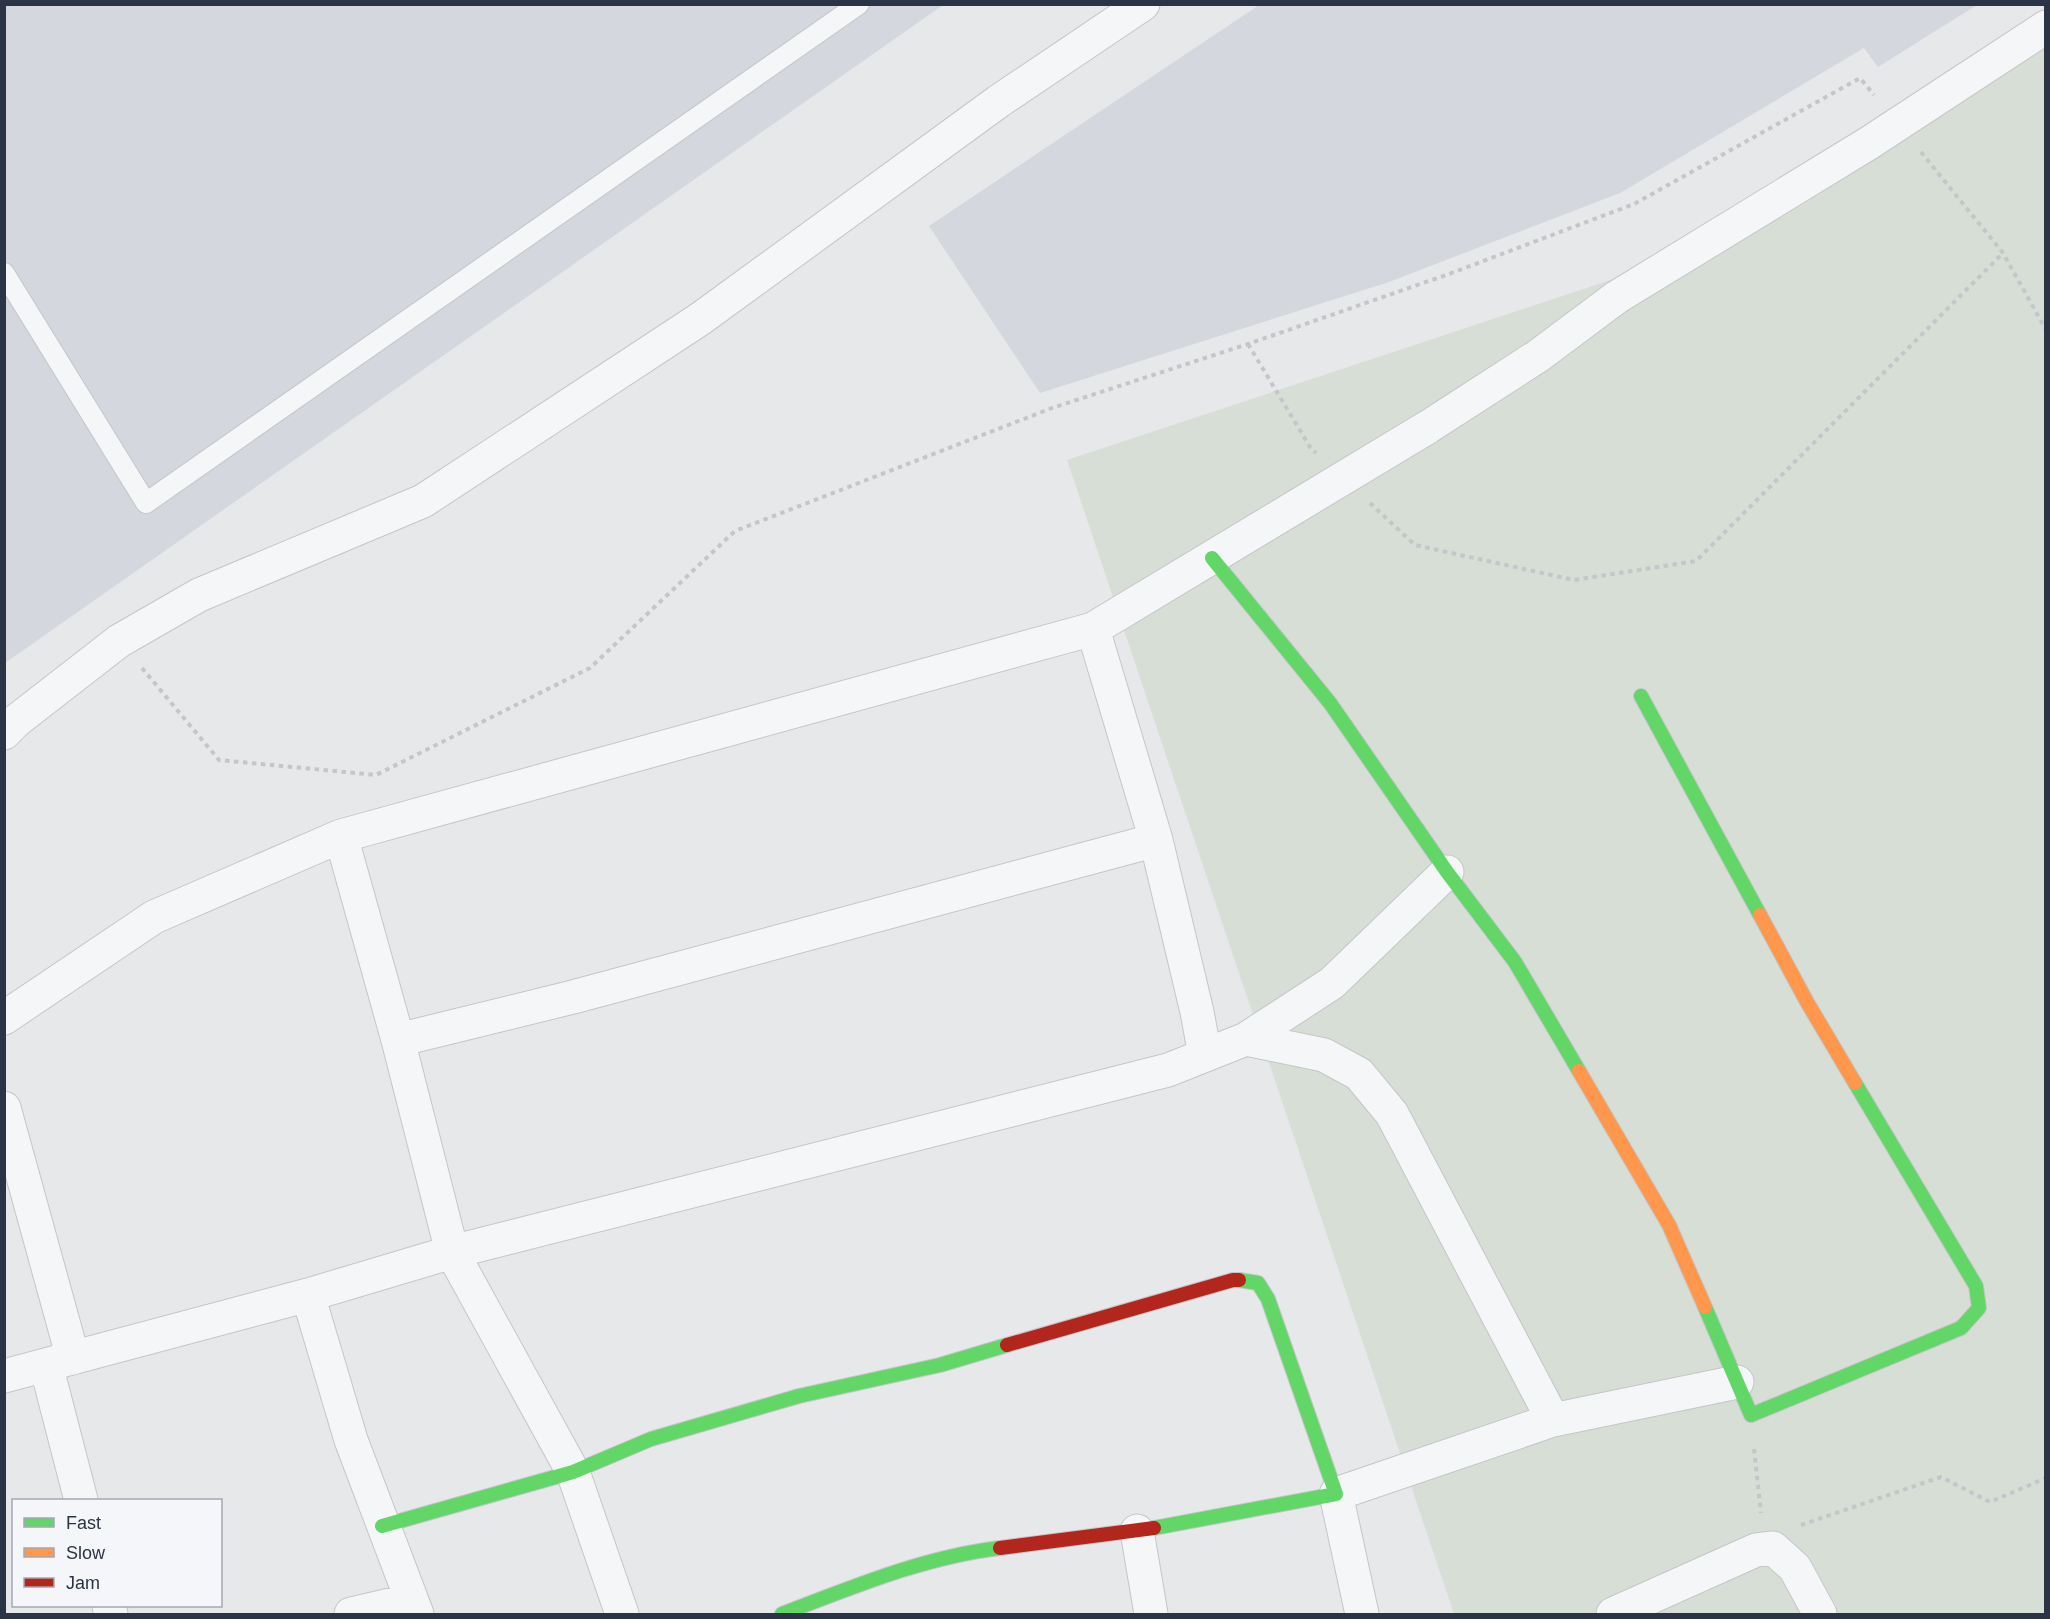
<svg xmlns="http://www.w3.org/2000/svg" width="2050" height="1619" font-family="Arial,sans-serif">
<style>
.built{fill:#d4d7dd}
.green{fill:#d6ded6}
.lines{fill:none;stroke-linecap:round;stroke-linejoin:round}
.lane-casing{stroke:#c4c6c8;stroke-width:22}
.street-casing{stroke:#c4c6c8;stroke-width:35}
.fast-casing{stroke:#c4c6c8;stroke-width:16}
.slow-casing{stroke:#c4c6c8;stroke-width:16}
.jam-casing{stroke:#c4c6c8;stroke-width:16}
.path{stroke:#c5c6ca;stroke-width:4;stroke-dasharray:4.5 4.5;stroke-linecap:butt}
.lane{stroke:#f5f6f7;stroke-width:20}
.street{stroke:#f5f6f7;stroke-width:33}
.fast{stroke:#63d668;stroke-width:14}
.slow{stroke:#ff974d;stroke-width:14}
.jam{stroke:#b3261e;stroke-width:14}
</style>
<rect width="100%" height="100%" fill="#e6e8ea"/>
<!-- built -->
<path class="built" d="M5,5H943L5,663Z
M1259,5L1260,4L1977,5L1878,67L1864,48L1620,193L1389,282L1040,393L929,226Z"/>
<!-- green -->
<path class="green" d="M2045,32V1614H1454L1067,460L1656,265Z"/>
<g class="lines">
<!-- lane casing -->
<g class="lane-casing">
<path id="lane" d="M4,273L146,503L859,4"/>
</g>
<!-- street casing -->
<g class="street-casing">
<path id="street" d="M1093,629L1428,427L1538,356L1617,297L1869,143L2046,27
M4,733L16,721L119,641L199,595L423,501L700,319L999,101L1143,4
M341,836L398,1040L452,1252L573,1472L622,1614
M4,1018L154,917L341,836L1093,629L1156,840L1197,1012L1205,1055
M1246,1039L1324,1055L1359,1074L1392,1114L1553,1420
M398,1040L573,997L1156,840
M4,1108L73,1358
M308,1295L351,1440L417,1614
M46,1365L81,1500
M4,1376L308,1295L452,1252L1168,1070L1246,1039L1332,983L1447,872
M1137,1531L1151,1614
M109,1606L111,1614
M351,1614L411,1600
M1362,1614L1336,1494L1553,1420L1737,1382
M1613,1614L1756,1550L1773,1548L1795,1568L1820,1614"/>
</g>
<!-- fast casing -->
<g class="fast-casing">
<path id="fast" d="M1212,558L1330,703L1447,872L1515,962L1579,1071
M1641,696L1760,915
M1705,1307L1751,1415L1961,1328L1979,1308L1976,1286L1855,1083
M382,1526L573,1472L651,1439L799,1396L940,1365L1007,1345
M1154,1528L1336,1494L1268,1299L1258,1283L1239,1280
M782,1614C853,1587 924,1557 1000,1548"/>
</g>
<!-- slow casing -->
<g class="slow-casing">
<path id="slow" d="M1760,915L1807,1002L1855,1083
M1579,1071L1669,1225L1705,1307"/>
</g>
<!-- jam casing -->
<g class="jam-casing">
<path id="jam" d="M1007,1345L1233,1280H1239
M1000,1548L1154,1528"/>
</g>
<!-- path -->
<path class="path" d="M1921,152L2003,253L2046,330
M1248,344L1310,447L1316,453
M1370,503L1415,545L1574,580L1696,561L2003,253
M142,668L219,760L376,775L590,668L735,531L1052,408L1248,344L1449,274L1634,204L1860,78L1874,95
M1754,1449L1761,1513
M1801,1525L1941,1477L1990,1502L2046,1478"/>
<!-- lane -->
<use href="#lane" class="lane"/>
<!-- street -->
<use href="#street" class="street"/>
<!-- fast -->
<use href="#fast" class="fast"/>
<!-- slow -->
<use href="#slow" class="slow"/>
<!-- jam -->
<use href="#jam" class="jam"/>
</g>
<!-- border -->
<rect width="2050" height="1619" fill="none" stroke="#2b3445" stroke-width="12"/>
<!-- legend -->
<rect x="12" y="1499" width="210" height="108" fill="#f4f6f9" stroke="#a4a8b1" stroke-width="1.5"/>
<rect x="24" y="1518" width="30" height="9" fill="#63d668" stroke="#a4a8b1" stroke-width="1.5"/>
<text x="66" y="1529" font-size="18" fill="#2b3445">Fast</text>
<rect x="24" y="1548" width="30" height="9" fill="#ff974d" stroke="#a4a8b1" stroke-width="1.5"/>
<text x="66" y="1559" font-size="18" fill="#2b3445">Slow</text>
<rect x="24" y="1578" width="30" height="9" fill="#b3261e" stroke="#a4a8b1" stroke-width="1.5"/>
<text x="66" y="1589" font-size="18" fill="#2b3445">Jam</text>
</svg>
